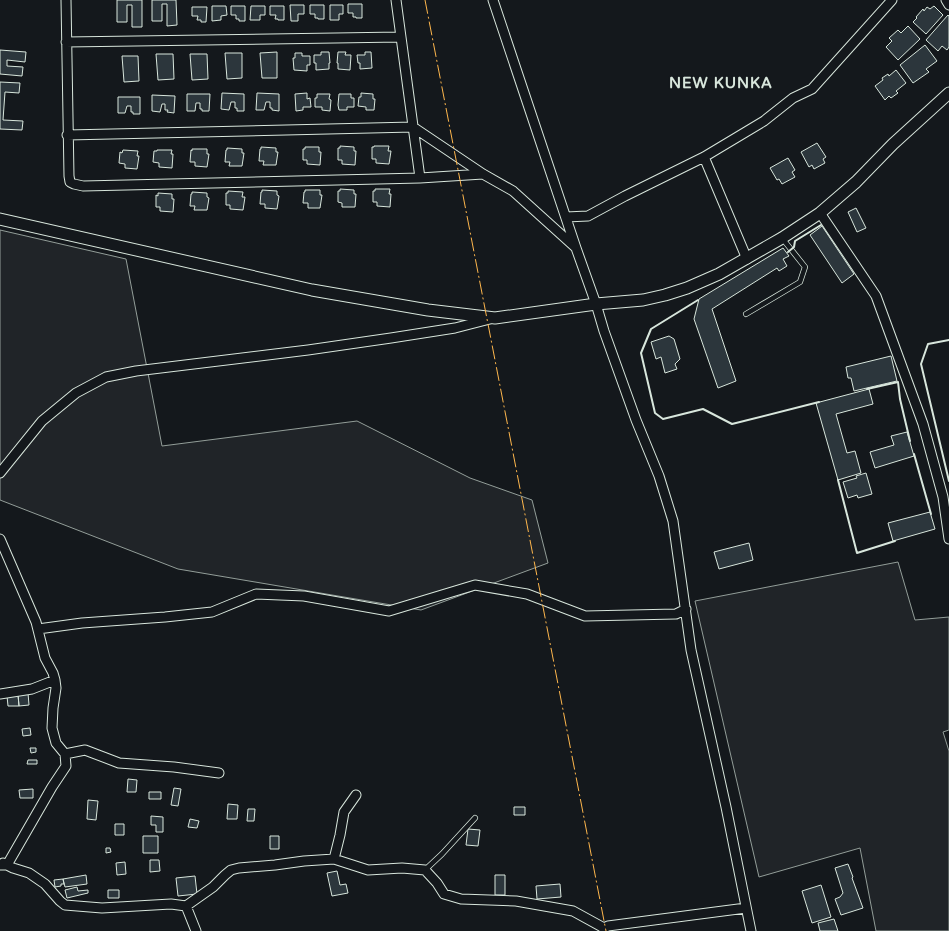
<svg xmlns="http://www.w3.org/2000/svg" width="949" height="931" font-family="'Varela Round',sans-serif">
<style>
.green{fill:#202428;stroke:#939e99}
.building{fill:#2c363c;stroke:#d8e6dc}
.lines{fill:none;stroke-linecap:round;stroke-linejoin:round}
.service-casing{stroke:#d8e6dc;stroke-width:6}
.minor-casing{stroke:#d8e6dc;stroke-width:11}
.tertiary-casing{stroke:#d8e6dc;stroke-width:13}
.service{stroke:#14181c;stroke-width:4.5}
.minor{stroke:#14181c;stroke-width:9}
.tertiary{stroke:#14181c;stroke-width:11}
.wall{stroke:#d8e6dc;stroke-width:2}
.power{stroke:#ffb74d;stroke-width:1;stroke-dasharray:14 3 2 3;stroke-linecap:butt}
.labels{text-anchor:middle;stroke-width:3;stroke-linejoin:round;paint-order:stroke}
.district-label{font-size:15px;font-weight:bold;letter-spacing:1px;fill:#d8e6dc;stroke:#14181c}
</style>
<rect width="100%" height="100%" fill="#14181c"/>
<!-- green -->
<path class="green" d="M0,230L126,259L162,446L357,421L470,478L532,500L548,563L421,610L178,569L0,500Z
M898,562L915,620L949,617V730L943,732L949,751V931H876L860,848L759,877L695,601Z"/>
<!-- building -->
<path class="building" d="M117,0H142V27H132V5H127V22H117Z
M152,0H176L177,25L167,26V4H162V21H152Z
M348,4H362V18H356V17H353V13H348Z
M290,5H304V14H298V21H291Z
M310,5H324V19H318V18H315V14H310Z
M330,5H343V14H339V20H330Z
M212,6H226L227,15L221,16V20L212,21Z
M231,6H245V21H239V19H236V15H231Z
M251,6H265V15H260V20H250Z
M270,6H284V20H278V19H275L276,15H270Z
M934,6L943,15L926,34L913,22L917,18L916,17L923,9L924,11L927,7L930,9Z
M192,7H207L206,22H201V20H197L198,16H192Z
M948,15L949,16V47L947,50L942,46L938,51L926,40Z
M908,26L920,39L898,60L886,47L892,41L889,38L898,30L901,33Z
M925,45L937,61L926,69L929,72L913,83L900,65Z
M0,50L26,52L25,62L7,60V66L23,67L22,76L0,74Z
M277,52V78H262L260,53Z
M321,52H329L330,63H329V69L316,70V63H314V55H321Z
M338,52H346L345,55H351L350,70L338,69V63H337Z
M365,52H371L372,68L360,69V63H358L357,55H365Z
M225,53H242V78L227,79Z
M295,53H302V56H310V65H307V71L294,70L293,58H295Z
M156,54H173L174,79L158,80Z
M190,54H207L208,79L192,80Z
M122,56H138L139,81L124,82Z
M896,70L906,83L896,91L898,93L891,98L889,96L885,100L875,86L883,80L882,78L888,74L889,76Z
M0,82L20,83L19,93L5,92L3,120L23,121L22,130L0,129Z
M222,93L244,94V111H237V108H235V102H231L229,110L221,109Z
M257,93L279,94V111L272,110V108H270V102H266L264,110H256Z
M307,93V99L310,98L311,107H303V110L296,111L295,94Z
M361,93L373,94V99H375L374,110H366V107L358,106L359,97H361Z
M187,94H210L209,111H202V109H200V103H196L195,111H187Z
M317,94H330L329,99L331,100L330,111L322,110V107H315V98H317Z
M339,94H351V98H354V107H347V110H339L338,105Z
M152,95L175,96L174,113L167,112L168,110H165V104H162L160,112L152,111Z
M118,97H140V114H133V112H131V106H127L125,113H118Z
M817,143L826,157L823,159L825,163L814,169L812,165L809,167L801,152Z
M340,146L354,147V151H356L355,165L342,164V160H338V148H340Z
M374,146H389L388,151H391L389,164L376,163V159H372V147H374Z
M261,147L276,148V152H278L276,165H263L264,161H259L260,149H261Z
M305,147H319V152H321L320,165L307,164V160H303V149H305Z
M227,148L242,149V153H244L242,166H229L230,162H225L226,150H227Z
M192,149H207V154H209L207,167L195,166V162H190L191,150L192,151Z
M123,150L138,151L137,156H139L137,169L125,168V164L119,163L120,152L122,153Z
M157,150H172L171,154H173L172,168L159,167V163L153,162L154,151H157Z
M788,158L795,170L792,172L795,177L782,184L779,179L777,180L770,168Z
M340,189L354,190V194H356L355,207H342V203L338,202V191H340Z
M375,189H390L389,194H391L390,207L377,206V202H373V191H375Z
M262,190L277,191V195L279,196L277,209L265,208V204H260L261,192H262Z
M305,190H320V195H322L320,208H308V203H303L304,192H305Z
M228,191L243,192L242,197H245L243,210L230,209V205H226V193H228Z
M192,192L207,193V197L209,198L207,210H194L195,206H190L191,194H192Z
M158,193L172,194V199H174L173,212L160,211V207H156V195L158,196Z
M856,208L866,228L857,232L848,212Z
M822,226L854,274L842,283L810,235Z
M783,248L789,256L783,259L787,266L779,271L777,268L712,309L736,381L718,388L694,319L699,299Z
M669,336L674,339L680,359L675,364L677,369L665,373L661,357L656,359L651,342Z
M891,356L897,381L854,391L851,378H848L846,367Z
M869,389L873,404L836,414L847,453L855,451L861,473L838,480L816,403Z
M907,432L914,456L875,468L870,452L894,445L891,436Z
M866,473L872,494L858,498L857,495L848,498L843,482L857,478L856,476Z
M930,512L935,529L893,541L888,523Z
M749,543L753,560L719,569L714,552Z
M28,693L29,705L19,706L18,694Z
M18,695L19,706H8L7,696Z
M30,728L31,735L23,736L22,729Z
M30,748H36V752L31,753Z
M28,760H37V764H27Z
M128,779L137,780L136,792H127Z
M174,788L181,789L178,806L171,805Z
M33,789V798H20L19,790Z
M149,792H161V799H149Z
M88,800L98,801L96,820L87,819Z
M228,804L238,805L237,819H227Z
M514,807H525V815H514Z
M248,809H255L254,821H247Z
M151,816L163,817V832H156V825H151Z
M190,819L199,821L197,828L188,827Z
M115,824H124V835H115Z
M468,829L480,830L478,846L466,845Z
M143,836H158V853H143Z
M270,836H279V849H270Z
M106,848H110L111,852L106,853Z
M150,860H159L160,871L150,872Z
M125,862L126,874L117,875L116,863Z
M848,864L853,877L852,878L863,908L841,915L835,899L840,897L843,893L835,868Z
M337,871L340,885L346,884L348,893L332,896L327,873Z
M86,875L87,884L65,887L63,879Z
M495,875H505V895H495Z
M195,876L197,894L178,896L176,878Z
M63,879L64,884H61V886L55,887L54,880Z
M560,884L561,897L537,899L536,886Z
M821,885L831,917L812,923L802,891Z
M77,887L78,891L88,890V893L67,898L65,890Z
M108,890H119V898H108Z
M834,919L838,931H820L818,923Z"/>
<g class="lines">
<!-- service casing -->
<g class="service-casing">
<path id="service" d="M746,314L800,282L805,267L782,238
M425,870L442,854L475,818"/>
</g>
<!-- minor casing -->
<g class="minor-casing">
<path id="minor" d="M66,0L69,176L70,182L74,184L83,186L420,178L483,174
M396,0L420,178
M493,0L576,248L596,304L604,331L636,420L659,476L673,521L691,650L726,807L751,931
M946,0L949,5
M66,42L400,37
M67,135L413,127L483,174L513,191L575,247
M704,157L747,259
M820,213L876,296L923,424L943,497L949,539
M566,217L588,216L625,196L704,157L764,121L793,98L812,89L892,0
M0,473L42,421L76,393L106,377L136,371L308,350L391,338L455,328L490,319
M0,539L36,622L45,658L53,673L55,680
M38,629L82,623L165,617L212,612L256,594L304,596L389,611L475,585L527,594L585,616L676,614L686,609
M0,694L32,689L55,680L56,688L53,708L52,728L56,743L65,754L66,766L52,787L7,865H0
M65,754L85,750L119,763L174,767L219,773
M334,859L340,835L344,812L356,795
M3,863L13,868L29,873L45,884L60,901L65,905L102,908L171,904L186,906L196,931
M186,906L213,887L225,875L231,870L239,868L275,865L304,861L334,859L368,870L402,868L425,870L437,883L444,894L461,899L516,901L573,911L604,928
M604,931V928L608,926L746,908"/>
</g>
<!-- tertiary casing -->
<g class="tertiary-casing">
<path id="tertiary" d="M0,219L312,290L428,310L495,318L596,304L643,300L665,295L687,288L719,274L782,238L820,213L856,182L893,144L949,93"/>
</g>
<!-- service -->
<use href="#service" class="service"/>
<!-- minor -->
<use href="#minor" class="minor"/>
<!-- tertiary -->
<use href="#tertiary" class="tertiary"/>
<!-- wall -->
<path class="wall" d="M788,252L794,247L795,241L821,225
M698,300L651,329L641,353L655,413L663,419L703,409L732,424L819,402
M949,340L928,344L921,364L949,481
M867,389L898,382L900,399L910,441
M914,454L931,514
M838,480L857,553L895,541"/>
<!-- power -->
<path class="power" d="M425,0L606,931"/>
</g>
<g class="labels">
<!-- district labels -->
<g class="district-label">
<text x="721" y="88">NEW KUNKA</text>
</g>
</g>
</svg>
